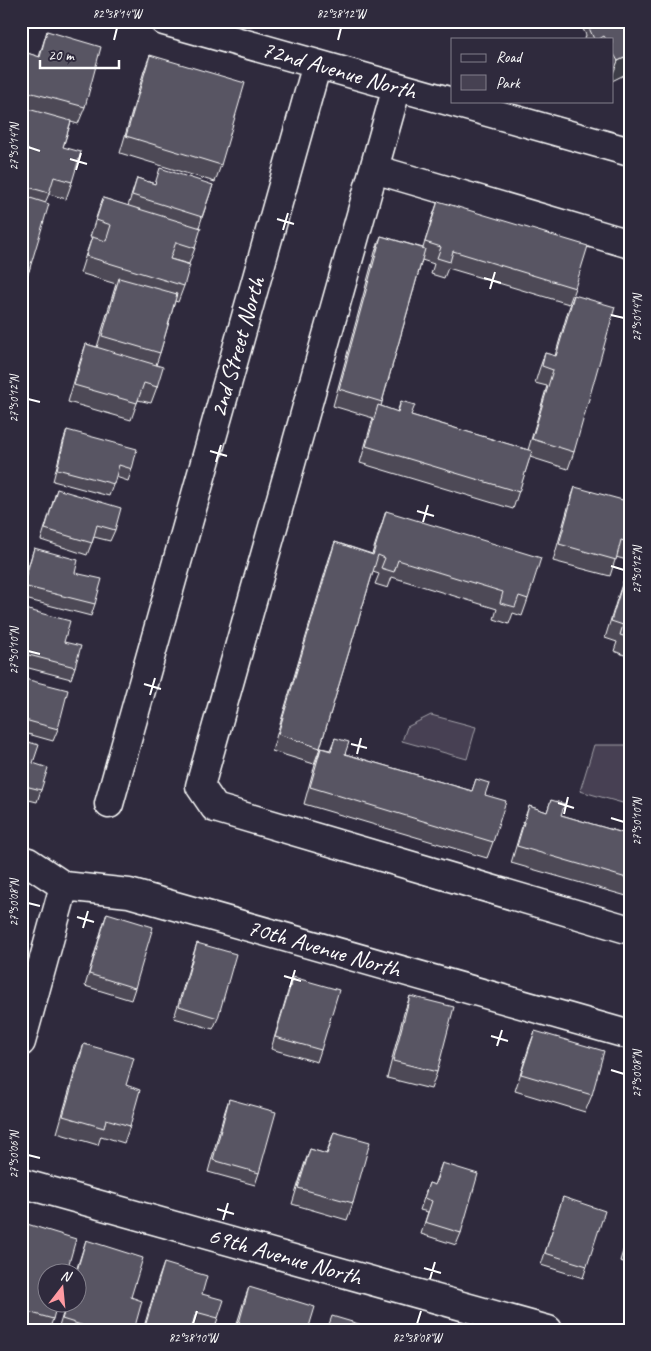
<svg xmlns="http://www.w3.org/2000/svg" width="651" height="1351" font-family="Caveat,sans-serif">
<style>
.green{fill:#464152;stroke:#a2a0a8}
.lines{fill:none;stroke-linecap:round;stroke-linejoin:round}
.minor-casing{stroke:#fff;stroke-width:31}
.minor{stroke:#2f2a3d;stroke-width:28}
.wall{fill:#4d4956;stroke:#fff}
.shaded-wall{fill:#3e3c46;stroke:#fff}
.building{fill:#595564;stroke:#fff}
.ticks{fill:none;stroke:#fff;stroke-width:2}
.labels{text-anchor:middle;stroke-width:4;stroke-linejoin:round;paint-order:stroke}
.street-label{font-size:24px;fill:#fff;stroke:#2f2a3d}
.neatline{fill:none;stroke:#fff;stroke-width:2}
.ticks-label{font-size:12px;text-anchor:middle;fill:#fff}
</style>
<rect width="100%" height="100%" fill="#2f2a3d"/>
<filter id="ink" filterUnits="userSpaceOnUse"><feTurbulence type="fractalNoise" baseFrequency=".02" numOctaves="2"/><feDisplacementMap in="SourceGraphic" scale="10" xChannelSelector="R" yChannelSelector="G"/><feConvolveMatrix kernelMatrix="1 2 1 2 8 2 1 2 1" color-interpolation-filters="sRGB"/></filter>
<g filter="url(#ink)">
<!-- green -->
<path class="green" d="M431,715L476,727L467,759L402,741L407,727Z
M594,745H630V793L626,804L580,791Z"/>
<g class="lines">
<!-- minor casing -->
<g class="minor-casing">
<path id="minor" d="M164,21L630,152
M397,87L200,786L215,808L630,930
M374,169L630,244
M109,804L317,64
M21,860L28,862L64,886L129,893L630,1035
M21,1042L64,886
M21,1183L548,1330"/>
</g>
<!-- minor -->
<use href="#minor" class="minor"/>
</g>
<!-- wall -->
<path class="wall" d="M579,21H630L612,81V39H585L586,35Z
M47,31L85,107L78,124L71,122L63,147L72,182L66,199L49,194L45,203L29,271L24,283L21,302V168L22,166L21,165V51L39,57Z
M150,55L221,165L215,182L120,153L144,71Z
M137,178L155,184L213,185L199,227L195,248L189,264L170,259L184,286L178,302L175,301L160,353L156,365L157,387L151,403L138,400L131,420L68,402L80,361L86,344L97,347L113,294L116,284L80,273L86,254L92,237H90L97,215L103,198L128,206Z
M438,201L575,288L569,304L448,268L444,278L431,274L434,264L422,260L381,406L397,412L401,401L411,415L528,450L547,386L535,383L539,370L545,353L555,356L568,311L574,295V452L568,469L530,457L513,509L360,463L373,418L333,406L375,252L381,236L423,248L432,218Z
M67,430L132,469L128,481L116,477L109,496L53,481L63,442Z
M575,487L626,521L630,522V561L616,557L610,576L553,561L569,504Z
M57,489L115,530L110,541L94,537L87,555L41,540Z
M386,511L528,599L522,616L513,613L509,624L494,619L497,609L392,577L388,588L375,584L379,574L373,572L320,748L314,764L272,751L329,559L335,542L372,554Z
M34,548L75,573L95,604L91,616L21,598V590Z
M624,579L630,581V649L627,656L614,651L617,642L605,638L618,596Z
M21,608L64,642L75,667L71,679L21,666Z
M21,678L58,729L53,741L21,732Z
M335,738L345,754L472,791L476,779L485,795L493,842L487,858L304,804L315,764L321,748L330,750Z
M21,740L41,790L37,802L21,798Z
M551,800L561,815L630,835V897L511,863L523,823L529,806L547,812Z
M107,913L135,988L131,1000L85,986L103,925Z
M197,943L218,1018L213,1029L174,1018L193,955Z
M293,977L321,1050L317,1062L271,1049L289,988Z
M410,996L437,1072L431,1089L387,1078L404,1013Z
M535,1031L592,1095L585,1112L515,1091L529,1047Z
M84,1044L126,1085L130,1126L124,1143L101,1136L98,1145L57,1133L78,1060Z
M229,1099L259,1173L255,1185L208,1172L225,1111Z
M334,1132L353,1203L347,1220L292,1204L304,1165L310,1149L326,1154Z
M442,1163L461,1233L456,1245L421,1234L428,1212L420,1210L429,1183L434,1185Z
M563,1197L587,1266L583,1278L541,1265Z
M27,1224L53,1319L49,1330H27L21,1328V1240Z
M630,1228V1264L620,1261Z
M86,1240L131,1297L134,1330H58L66,1304H78V1274H75Z
M164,1263L202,1294L218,1318L214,1330L191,1329V1330H143L158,1280Z
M249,1287L308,1330H235L243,1304Z"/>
<!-- shaded-wall -->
<path class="shaded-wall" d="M630,55V72L612,81V76L618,61Z"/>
<!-- building -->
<path class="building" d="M598,21H630V55L618,61L612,51V39H606L604,36L599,39H594L589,28L598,22Z
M47,31L101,47L85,107L21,90V51L40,57Z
M150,55L245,83L221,165L126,136Z
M21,107L71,121L63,147L81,152L72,182L54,177L49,193L21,185V172L28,149L21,147Z
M160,168L213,185L202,217L132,195L137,178L155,184Z
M21,195L49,204L29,271L21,269Z
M103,198L201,228L195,248L176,242L170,259L190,265L184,286L86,256L92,237L106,241L111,225L96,220Z
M438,201L588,246L575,288L453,251L450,262L437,258L441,247L425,242Z
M381,236L425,249L382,402L339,389Z
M119,278L177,294L160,353L102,336Z
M21,282L27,284L21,302Z
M574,295L615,307L574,452L532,439L553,370L542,366L545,353L556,356Z
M86,344L163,367L157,387L144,383L137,403L74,385Z
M401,401L415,405L411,415L532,451L519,492L366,446L378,405L398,412Z
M67,430L137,449L132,469L119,465L114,484L57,469Z
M575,487L630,502V509L626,521L630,522V543L621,540L616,560L559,544Z
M57,489L121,508L115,530L97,525L92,543L45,529Z
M386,511L541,558L528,599L519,596L515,607L500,603L503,592L398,560L394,572L381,568L385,558L378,555L320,748L278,734L335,542L373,555Z
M34,548L78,560L75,573L102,579L95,604L23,586Z
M624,579L630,581V638L620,635L623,625L611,621Z
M21,608L70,621L64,642L81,646L75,667L21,653Z
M21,678L68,690L58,729L21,719Z
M335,738L349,742L345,754L472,791L476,779L489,783L485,795L506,801L493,842L310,787L321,748L331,751Z
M21,740L39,745L33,763L48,768L41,790L21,785Z
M551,800L565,804L561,815L630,835V879L517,846L529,806L547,812Z
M107,913L153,927L135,988L89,974Z
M197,943L236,954L218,1018L179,1006Z
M293,977L339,990L321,1050L275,1037Z
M410,996L454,1007L437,1072L393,1061Z
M535,1031L604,1051L592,1095L521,1074Z
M84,1044L134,1058L126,1085L140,1090L130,1126L106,1119L104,1128L63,1116Z
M229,1099L276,1112L259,1173L213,1160Z
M334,1132L370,1142L353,1203L298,1188L310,1149L327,1154Z
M442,1163L478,1174L461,1233L425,1222L432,1201L424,1198L429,1183L435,1185Z
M563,1197L605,1211L587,1266L545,1253Z
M27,1224L76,1239L66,1274H48V1304H57L53,1319L21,1310V1244Z
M630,1231V1251L624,1249Z
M86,1240L143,1258L131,1297L142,1301L134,1330H97L62,1319L67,1304H78V1274H76Z
M164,1263L207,1276L202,1294L224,1300L218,1318L196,1312L191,1330H144Z
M249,1287L315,1307L308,1330H237Z
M332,1316L379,1330H327Z"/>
</g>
<!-- ticks -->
<path class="ticks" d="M114,40L117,28M338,40L341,28M28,147L40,151M70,159L87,164M76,170L81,153M277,219L294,224M283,230L288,213M484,278L501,283M490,289L495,272M611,315L624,318M28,399L40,402M210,451L227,456M216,462L221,445M417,511L434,516M423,522L428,505M611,566L624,570M28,651L40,654M144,684L161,689M150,695L155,678M351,744L367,748M357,754L361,738M558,803L574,808M564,814L568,797M611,818L624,822M28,903L40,906M77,917L94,922M83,928L88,911M284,976L301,981M290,987L295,970M491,1036L508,1041M497,1046L502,1030M611,1070L624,1074M28,1155L40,1158M217,1209L234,1214M223,1220L228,1203M424,1268L441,1273M430,1279L435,1262M193,1324L197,1311M417,1324L421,1311"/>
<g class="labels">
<!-- street labels -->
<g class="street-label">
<text transform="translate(339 70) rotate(16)" y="8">72nd Avenue North</text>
<text transform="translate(237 347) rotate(-74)" y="8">2nd Street North</text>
<text transform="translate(324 948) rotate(16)" y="8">70th Avenue North</text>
<text transform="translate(285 1256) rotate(16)" y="8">69th Avenue North</text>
</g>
</g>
<!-- margin -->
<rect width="651" height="1351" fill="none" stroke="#2f2a3d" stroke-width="55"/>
<!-- legend -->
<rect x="451" y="38" width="162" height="65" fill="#2f2a3d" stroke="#827f8b"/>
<rect x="461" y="54" width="25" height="8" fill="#2f2a3d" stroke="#827f8b"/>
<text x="496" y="62" font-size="15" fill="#ffffff">Road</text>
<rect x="461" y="75" width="25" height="15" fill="#464152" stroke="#827f8b"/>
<text x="496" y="88" font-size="15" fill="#ffffff">Park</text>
<!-- north arrow -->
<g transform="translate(62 1288) rotate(16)"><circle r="24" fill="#2f2a3d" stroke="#827f8b"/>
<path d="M0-4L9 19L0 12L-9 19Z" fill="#ff9aa2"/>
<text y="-8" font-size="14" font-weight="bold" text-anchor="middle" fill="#ffffff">N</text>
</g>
<!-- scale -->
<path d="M40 60v8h79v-8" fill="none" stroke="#ffffff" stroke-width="2.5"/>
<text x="48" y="60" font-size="15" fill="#ffffff" stroke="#2f2a3d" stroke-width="4" paint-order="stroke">20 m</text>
<rect x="28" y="28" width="596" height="1296" class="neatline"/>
<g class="ticks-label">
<text x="117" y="18">82°38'14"W</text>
<text x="341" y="18">82°38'12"W</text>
<text transform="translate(14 147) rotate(-90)" y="4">27°50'14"N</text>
<text transform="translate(637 318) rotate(-90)" y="4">27°50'14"N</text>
<text transform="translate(14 399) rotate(-90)" y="4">27°50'12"N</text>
<text transform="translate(637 570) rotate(-90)" y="4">27°50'12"N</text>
<text transform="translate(14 651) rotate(-90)" y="4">27°50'10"N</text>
<text transform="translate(637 822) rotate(-90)" y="4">27°50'10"N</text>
<text transform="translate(14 903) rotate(-90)" y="4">27°50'08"N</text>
<text transform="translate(637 1074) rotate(-90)" y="4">27°50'08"N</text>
<text transform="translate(14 1155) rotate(-90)" y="4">27°50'06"N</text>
<text x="193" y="1342">82°38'10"W</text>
<text x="417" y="1342">82°38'08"W</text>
</g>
</svg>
